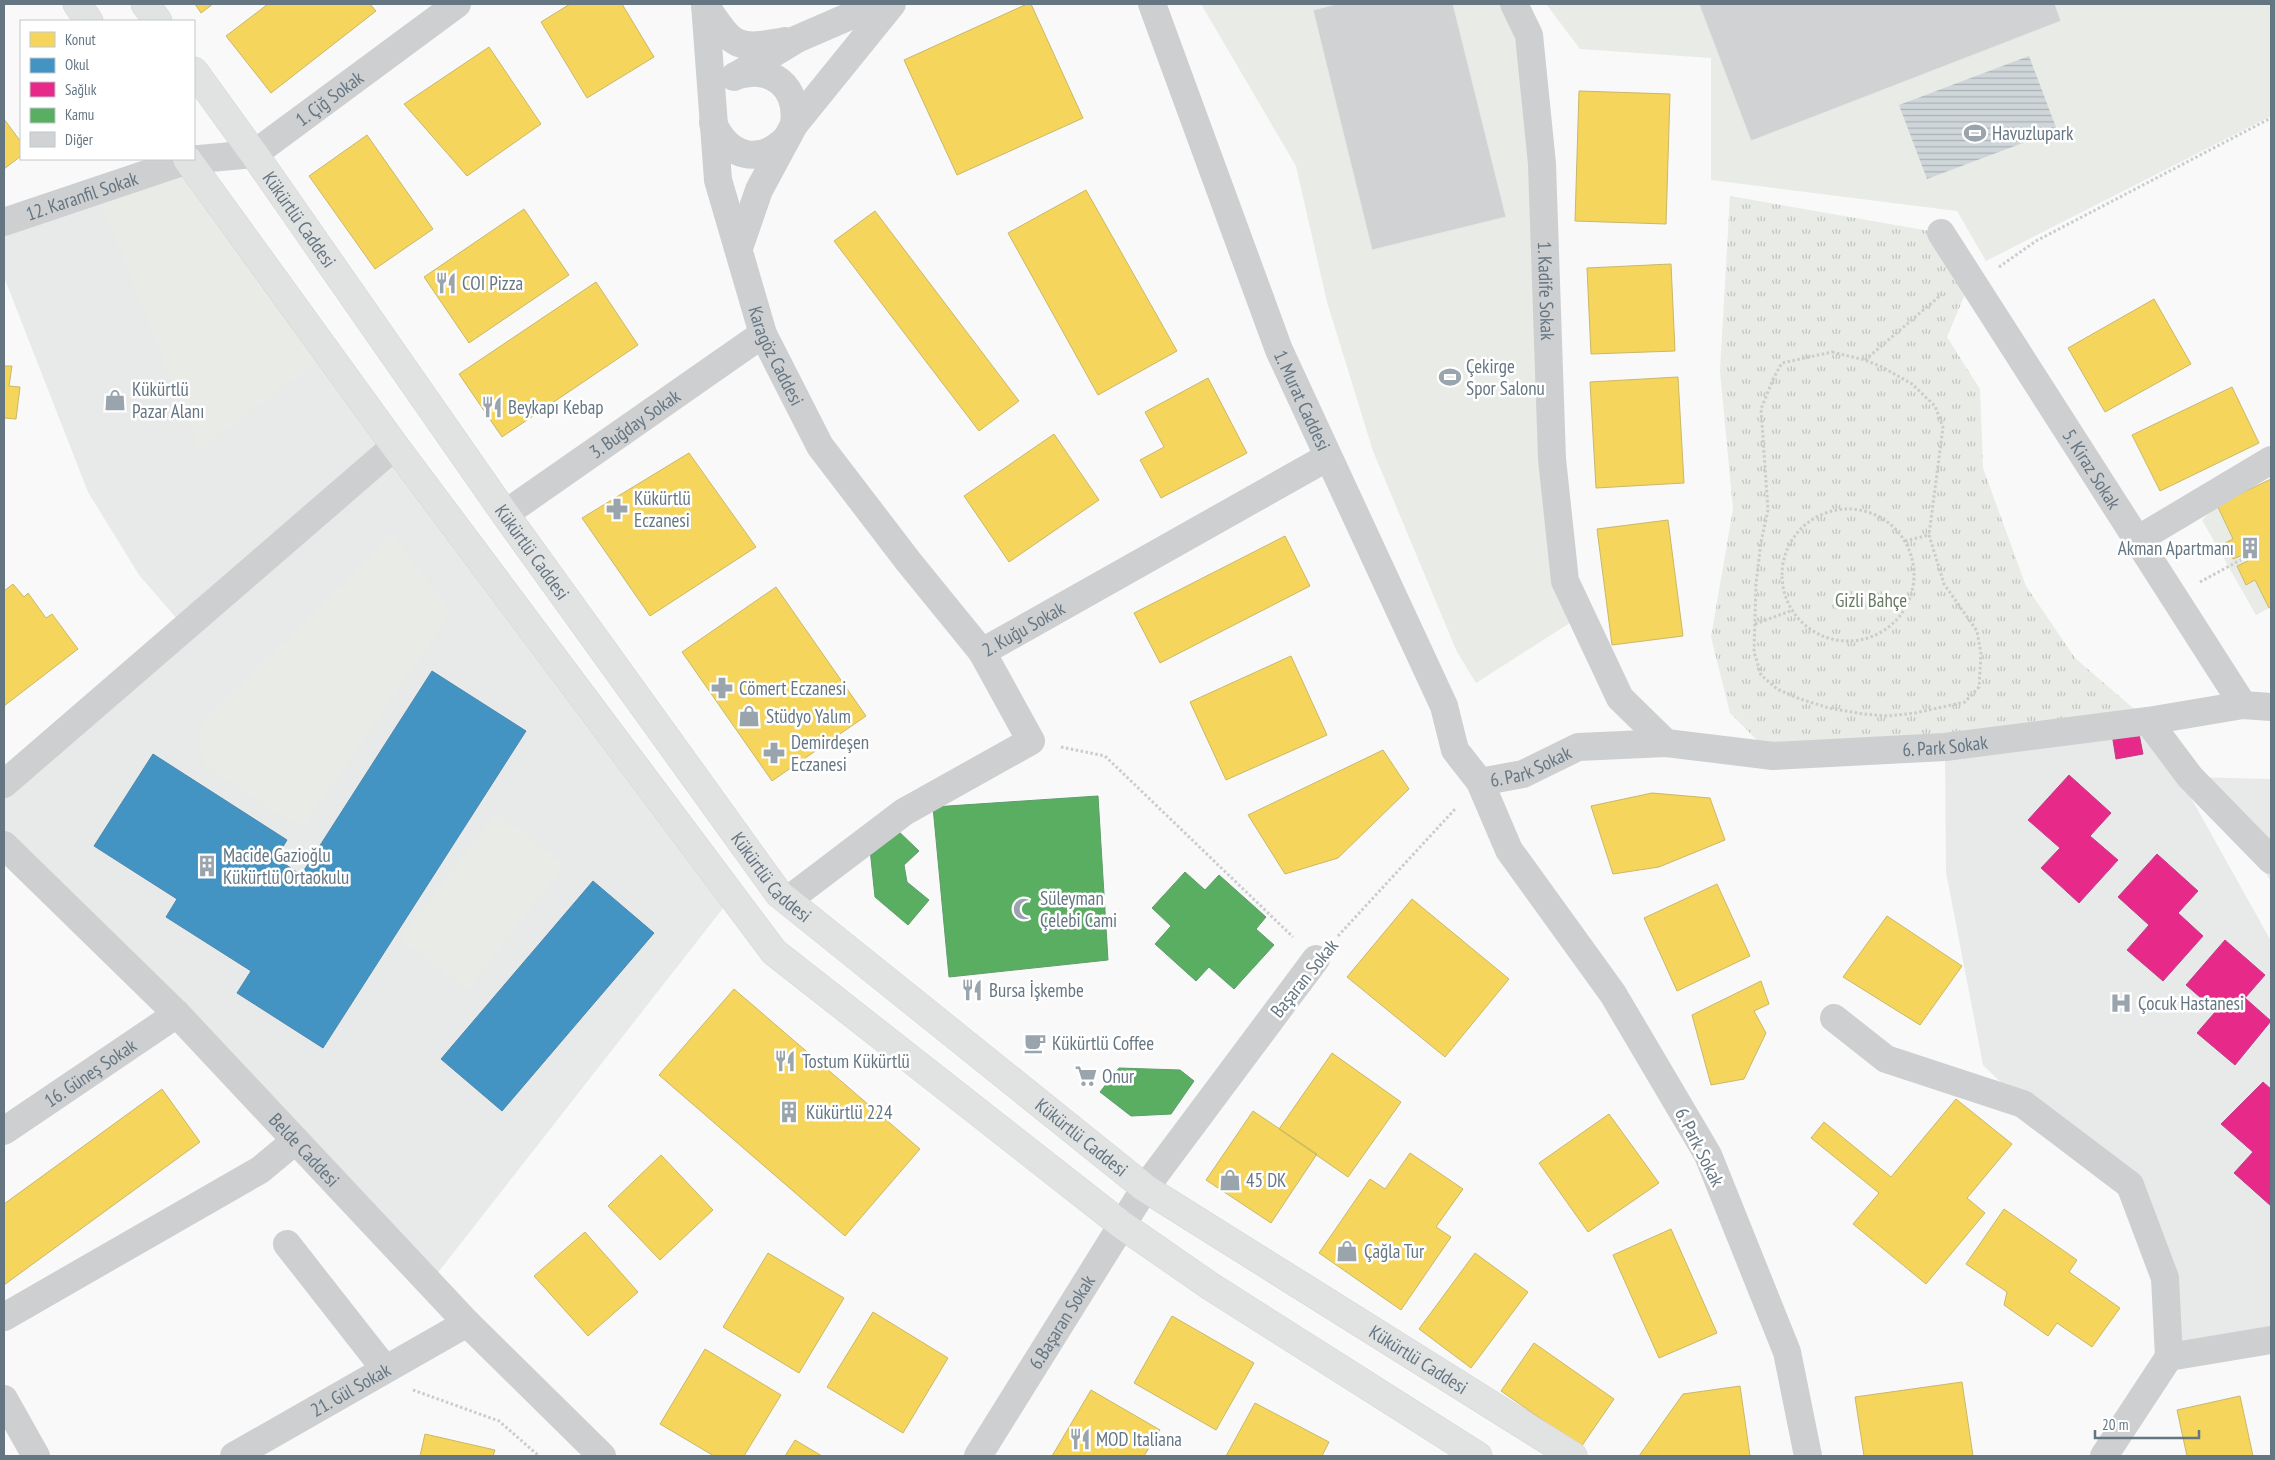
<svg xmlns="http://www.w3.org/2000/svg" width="2275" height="1460" font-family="'PT Sans Narrow',sans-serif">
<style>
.built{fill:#e8e9e9}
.grass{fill:#e8ebe6}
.park{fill:url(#park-tufts)}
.water{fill:url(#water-rules)}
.homes{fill:#f6d55c;stroke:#cab868}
.schools{fill:#4393c3;stroke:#4d8ab0}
.health{fill:#e7298a;stroke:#c04088}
.public{fill:#5aae61;stroke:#5d9d6b}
.building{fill:#d0d2d3;stroke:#e8e8e8}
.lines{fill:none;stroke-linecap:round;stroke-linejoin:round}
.major-casing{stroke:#d5d6d7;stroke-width:29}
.path{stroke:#cbcccd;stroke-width:3;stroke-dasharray:2.5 2.5;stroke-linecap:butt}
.minor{stroke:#cecfd0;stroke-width:28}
.major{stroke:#e1e2e2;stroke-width:28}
.labels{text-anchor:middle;stroke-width:5;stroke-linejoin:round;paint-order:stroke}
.street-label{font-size:19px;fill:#657683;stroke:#fff}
.poi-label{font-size:19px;fill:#657683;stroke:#fff;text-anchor:start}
.park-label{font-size:19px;fill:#687a64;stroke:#fff}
</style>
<defs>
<pattern id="park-tufts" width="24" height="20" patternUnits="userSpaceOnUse" patternTransform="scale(1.25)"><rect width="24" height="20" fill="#e8ebe6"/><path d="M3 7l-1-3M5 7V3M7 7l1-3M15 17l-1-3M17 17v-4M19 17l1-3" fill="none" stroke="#c0c3c0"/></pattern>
<pattern id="water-rules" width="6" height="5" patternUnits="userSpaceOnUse" patternTransform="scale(1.25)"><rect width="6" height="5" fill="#ced6d9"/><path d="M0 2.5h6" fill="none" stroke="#abb2b5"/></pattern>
</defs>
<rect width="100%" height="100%" fill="#f9f9f9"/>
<!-- built -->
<path class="built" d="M97,191L328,353L731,898L429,1284L4,846V784L185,628L139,575L88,492L4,277V222Z
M2148,721L2271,941V1340L2169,1357L2165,1278L2130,1185L2023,1104L1983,1065L1946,872L1945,747Z
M2190,777L2271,779V881L2214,802Z"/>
<!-- grass -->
<path class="grass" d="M1201,4H1514L1529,35L1552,459L1581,616L1476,683L1457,652L1373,451L1327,302L1296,166Z
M1546,4H2271V116L1986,261L1957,211L1711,180V58L1580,49Z
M188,160L328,353L199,450L97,191Z
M2217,505L2233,539L2226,543L2233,559L2245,554L2248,561L2237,567L2246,585L2255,580L2269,608L2256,615L2202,520Z
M393,536L451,612L302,828L204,764L198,745L201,724Z
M497,813L564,865L467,990L400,938Z"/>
<!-- park -->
<path class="park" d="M1730,196L1941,233L1971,280L1947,337L1980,389L1983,468L2026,586L2075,658L2148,721L1773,756L1730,713L1711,637L1733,509L1720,371Z"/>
<!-- water -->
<path class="water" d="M2029,56L2057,130L1927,179L1899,105Z"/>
<!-- homes -->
<path class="homes" d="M195,4H213L201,13Z
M268,4H370L376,11L271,93L226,36Z
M570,4H622L654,57L587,98L541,22Z
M1027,4H1031L1083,118L957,175L904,60Z
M489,47L541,124L467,176L404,104Z
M1579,91L1670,94L1666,224L1575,221Z
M4,119L21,142V156L4,169Z
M367,135L433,229L375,269L309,176Z
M1086,190L1177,351L1098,395L1008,233Z
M524,209L569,275L469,343L424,277Z
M875,211L1019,401L979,431L834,241Z
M1671,264L1675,351L1591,354L1587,268Z
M596,282L638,345L502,437L459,374Z
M2154,299L2191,364L2105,412L2068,348Z
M4,366H12L9,386L20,387L16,419L4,418Z
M1678,377L1684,483L1596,488L1590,382Z
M1208,378L1247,453L1161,498L1140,460L1164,447L1145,412Z
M2232,387L2259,443L2160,491L2132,435Z
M1054,434L1099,500L1009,562L964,496Z
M689,453L756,547L650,616L582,518Z
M2271,479V607L2269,608L2255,580L2246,585L2237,566L2248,561L2245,554L2233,559L2225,543L2233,539L2217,505Z
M1668,520L1683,636L1612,645L1597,529Z
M1285,536L1310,586L1160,663L1134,613Z
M13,584L24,597L28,593L46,618L52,614L78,649L4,706V591Z
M776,587L866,716L772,781L682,652Z
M1291,656L1327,735L1226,780L1190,702Z
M1383,750L1409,789L1338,858L1285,874L1248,815Z
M1652,793L1710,798L1725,840L1659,867L1613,874L1591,806Z
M1717,884L1750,956L1677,991L1644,918Z
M1412,899L1509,979L1445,1057L1347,977Z
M1887,916L1962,966L1920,1025L1843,977Z
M1761,981L1769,1004L1754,1011L1766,1033L1744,1079L1711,1085L1692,1015Z
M734,989L920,1149L845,1236L659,1075Z
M1332,1053L1401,1102L1348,1177L1279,1129Z
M162,1089L200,1142L4,1285V1204Z
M1956,1099L2012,1144L1967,1198L1985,1213L1926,1284L1853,1224L1879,1193L1811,1138L1824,1122L1891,1177Z
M1253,1111L1317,1154L1271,1223L1206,1180Z
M1609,1114L1659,1183L1588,1232L1539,1163Z
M1410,1153L1463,1189L1436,1227L1451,1237L1401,1310L1319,1253L1370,1179L1385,1189Z
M661,1155L713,1210L660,1260L608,1206Z
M2004,1209L2077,1260L2069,1272L2120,1308L2092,1347L2057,1323L2048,1336L2004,1305L2007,1292L1966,1264Z
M1671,1229L1717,1333L1659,1358L1613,1255Z
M585,1232L638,1292L588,1336L534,1276Z
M768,1253L844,1298L799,1373L723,1327Z
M1475,1253L1528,1292L1471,1368L1419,1329Z
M873,1312L948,1358L903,1433L827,1387Z
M1172,1316L1254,1363L1216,1430L1134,1383Z
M1534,1343L1614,1399L1581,1447L1501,1391Z
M705,1349L781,1395L744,1456H714L660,1424Z
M1962,1382L1973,1456H1864L1855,1397Z
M1740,1386L1750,1456H1639L1683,1394Z
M1091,1390L1160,1430L1144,1456H1052Z
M2240,1396L2253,1456H2187L2177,1410Z
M1255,1403L1329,1442L1322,1456H1226Z
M425,1434L495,1450L493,1456H420Z
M795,1440L822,1456H785Z"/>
<!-- schools -->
<path class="schools" d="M432,671L526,731L323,1048L237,993L251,971L166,917L177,899L94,846L153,754L287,840L276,858L301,875Z
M593,881L654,933L502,1111L441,1059Z"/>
<!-- health -->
<path class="health" d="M2138,729L2143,754L2116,759L2112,734Z
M2069,775L2111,813L2090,836L2118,860L2079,903L2041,868L2060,848L2028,820Z
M2157,854L2198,891L2178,913L2203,936L2163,981L2127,950L2149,925L2118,897Z
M2225,940L2265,975L2245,998L2271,1021L2235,1065L2197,1033L2216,1011L2186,985Z
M2263,1082L2271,1089V1206L2234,1173L2253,1152L2221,1124Z"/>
<!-- public -->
<path class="public" d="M1098,796L1108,960L949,977L933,807Z
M893,826L919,851L904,865L907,882L929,900L908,925L875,897L870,849Z
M1185,872L1205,890L1219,875L1266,917L1256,929L1274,945L1234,989L1209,967L1196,981L1155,944L1171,926L1152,908Z
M1119,1068L1180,1070L1194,1081L1171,1114L1131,1116L1100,1092Z"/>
<!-- building -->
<path class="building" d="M1337,4H1453L1506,217L1372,250L1313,10Z
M1699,4H2055L2061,21L1751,141Z"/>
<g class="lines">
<!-- major casing -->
<g class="major-casing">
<g id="major">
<path d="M77,4L89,21"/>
<path d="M145,4L158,21"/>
<path id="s13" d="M194,71L254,154L505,514L779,894L1145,1188L1573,1456"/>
<path d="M187,159L395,446L774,952L1122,1225L1210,1286L1478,1456"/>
</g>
</g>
<!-- path -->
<path class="path" d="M1999,267L2036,241L2271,118
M1832,352L1865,360L1882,367L1912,384L1935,406L1943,427L1929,535L1944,584L1977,631L1981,654L1979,687L1965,702L1915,713L1888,716L1863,714L1829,708L1800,699L1777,689L1761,675L1754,652L1756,584L1761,542L1768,510L1761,409L1774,377L1782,363Z
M1865,360L1942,294
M1782 575a66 66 0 1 1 132 0a66 66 0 1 1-132 0Z
M1905,541L1929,535
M2200,582L2246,557
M1755,624L1793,610
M1061,747L1105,756L1293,937
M1338,936L1456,808
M413,1390L499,1421L539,1456"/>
<!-- minor -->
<g class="minor">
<path id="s1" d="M705,4L718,180L763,334L820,446L908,561L982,652"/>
<path id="s2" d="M1152,4L1279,350L1444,706L1455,750L1480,782"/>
<path id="s3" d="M1514,4L1529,35L1542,164L1552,459L1565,581L1620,698L1666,743"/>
<path d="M705,5C733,46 735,51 785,41"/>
<path d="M735,76C772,64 799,87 794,125"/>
<path d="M734,77L797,39L878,4"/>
<path d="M713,123C728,157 759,166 786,139"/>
<path id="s4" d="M4,222L188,160L254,154L457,4"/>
<path id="s5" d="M1941,233L2243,705"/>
<path d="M739,248L759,190L794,125L892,4"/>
<path id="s6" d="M505,514L763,334"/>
<path d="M2137,540L2271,460"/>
<path d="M2148,721L2190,777L2271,860"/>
<path d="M4,784L395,446"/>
<path id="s7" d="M4,845L177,1014L467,1323L602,1456"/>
<path id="s8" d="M788,900L904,812L1031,741L982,652L1328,457"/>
<path d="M1834,1018L1886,1059L2023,1104L2130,1185L2165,1278L2169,1357"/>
<path id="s9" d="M4,1131L177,1014"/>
<path d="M287,1244L385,1369"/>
<path d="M4,1317L260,1170L295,1141"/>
<path d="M4,1399L36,1456"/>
<path id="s10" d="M234,1456L467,1323"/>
<path id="s11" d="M978,1456L1145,1188L1316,959"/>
<path id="s12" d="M1808,1456L1787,1352L1708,1155L1613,994L1509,850L1480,782L1523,774L1578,747L1666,743L1773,756L1945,747L2148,721L2243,705L2271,707"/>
<path d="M2104,1456L2169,1357L2271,1340"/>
</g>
<!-- major -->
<use href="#major" class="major"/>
</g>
<!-- icons -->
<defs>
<g id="stadium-bare" transform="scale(1.725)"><path d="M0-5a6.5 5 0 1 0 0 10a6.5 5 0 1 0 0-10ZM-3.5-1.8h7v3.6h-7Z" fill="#99a4ac" stroke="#fff" stroke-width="2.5" paint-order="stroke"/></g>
<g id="restaurant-bare" transform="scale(1.725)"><path d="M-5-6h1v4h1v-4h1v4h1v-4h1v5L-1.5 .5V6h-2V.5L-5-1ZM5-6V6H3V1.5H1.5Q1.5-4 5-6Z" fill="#99a4ac" stroke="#fff" stroke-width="2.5" paint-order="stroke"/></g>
<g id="shop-bare" transform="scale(1.725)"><path d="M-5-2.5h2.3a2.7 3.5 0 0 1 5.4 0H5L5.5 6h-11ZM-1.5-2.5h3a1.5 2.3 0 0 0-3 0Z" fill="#99a4ac" stroke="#fff" stroke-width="2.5" paint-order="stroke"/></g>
<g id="pharmacy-bare" transform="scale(1.725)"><path d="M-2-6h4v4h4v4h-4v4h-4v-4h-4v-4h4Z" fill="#99a4ac" stroke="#fff" stroke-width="2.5" paint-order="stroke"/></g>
<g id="building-bare" transform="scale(1.725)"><path d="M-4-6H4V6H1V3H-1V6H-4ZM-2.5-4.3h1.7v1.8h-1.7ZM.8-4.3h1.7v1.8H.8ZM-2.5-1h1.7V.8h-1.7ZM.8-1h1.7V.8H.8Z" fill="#99a4ac" stroke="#fff" stroke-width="2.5" paint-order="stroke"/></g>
<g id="mosque-bare" transform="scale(1.725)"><path d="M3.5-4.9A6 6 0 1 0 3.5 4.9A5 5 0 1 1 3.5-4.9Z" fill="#99a4ac" stroke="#fff" stroke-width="2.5" paint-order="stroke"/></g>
<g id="hospital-bare" transform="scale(1.725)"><path d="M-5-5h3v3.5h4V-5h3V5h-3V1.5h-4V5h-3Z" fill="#99a4ac" stroke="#fff" stroke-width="2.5" paint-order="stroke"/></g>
<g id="cafe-bare" transform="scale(1.725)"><path d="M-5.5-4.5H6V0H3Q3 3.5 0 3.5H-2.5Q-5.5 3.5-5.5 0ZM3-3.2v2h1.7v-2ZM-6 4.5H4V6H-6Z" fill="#99a4ac" stroke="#fff" stroke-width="2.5" paint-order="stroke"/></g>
<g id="supermarket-bare" transform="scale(1.725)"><path d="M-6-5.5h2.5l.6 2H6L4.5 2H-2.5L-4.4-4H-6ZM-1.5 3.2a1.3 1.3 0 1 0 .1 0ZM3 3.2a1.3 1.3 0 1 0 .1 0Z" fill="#99a4ac" stroke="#fff" stroke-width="2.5" paint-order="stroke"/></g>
</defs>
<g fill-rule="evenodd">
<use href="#stadium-bare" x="1975" y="133"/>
<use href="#restaurant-bare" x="446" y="283"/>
<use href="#stadium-bare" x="1450" y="377"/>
<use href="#shop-bare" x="115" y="400"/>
<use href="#restaurant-bare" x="492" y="407"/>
<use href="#pharmacy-bare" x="617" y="509"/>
<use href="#building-bare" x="2250" y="548"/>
<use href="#pharmacy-bare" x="722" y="688"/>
<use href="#shop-bare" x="749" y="716"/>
<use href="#pharmacy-bare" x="774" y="753"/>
<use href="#building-bare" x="207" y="866"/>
<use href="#mosque-bare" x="1024" y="909"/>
<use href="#restaurant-bare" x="972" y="990"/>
<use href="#hospital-bare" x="2121" y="1003"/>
<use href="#cafe-bare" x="1035" y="1043"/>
<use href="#restaurant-bare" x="785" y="1061"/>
<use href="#supermarket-bare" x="1086" y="1076"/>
<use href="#building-bare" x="789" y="1112"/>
<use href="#shop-bare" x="1230" y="1180"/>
<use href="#shop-bare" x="1347" y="1251"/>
<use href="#restaurant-bare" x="1080" y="1439"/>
</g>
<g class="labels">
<!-- street labels -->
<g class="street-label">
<text dy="7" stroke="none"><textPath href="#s4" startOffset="354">1. Çiğ Sokak</textPath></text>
<text dy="7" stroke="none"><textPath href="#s4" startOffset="82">12. Karanfil Sokak</textPath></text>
<text dy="7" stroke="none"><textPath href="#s13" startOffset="182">Kükürtlü Caddesi</textPath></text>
<text dy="7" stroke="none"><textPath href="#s3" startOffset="291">1. Kadife Sokak</textPath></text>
<text dy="7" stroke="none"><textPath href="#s1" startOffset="362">Karagöz Caddesi</textPath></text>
<text dy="7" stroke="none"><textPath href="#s2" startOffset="424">1. Murat Caddesi</textPath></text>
<text dy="7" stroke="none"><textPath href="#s6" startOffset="158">3. Buğday Sokak</textPath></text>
<text dy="7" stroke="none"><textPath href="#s5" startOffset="280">5. Kiraz Sokak</textPath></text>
<text dy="7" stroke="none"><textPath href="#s13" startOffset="588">Kükürtlü Caddesi</textPath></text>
<text dy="7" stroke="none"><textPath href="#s8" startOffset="440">2. Kuğu Sokak</textPath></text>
<text dy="7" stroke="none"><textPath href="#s12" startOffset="1230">6. Park Sokak</textPath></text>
<text dy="7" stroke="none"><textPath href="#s12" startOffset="810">6. Park Sokak</textPath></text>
<text dy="7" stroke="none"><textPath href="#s13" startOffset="992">Kükürtlü Caddesi</textPath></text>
<text transform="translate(1304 978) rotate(-51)" y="7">Başaran Sokak</text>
<text dy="7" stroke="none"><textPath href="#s9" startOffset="104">16. Güneş Sokak</textPath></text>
<text dy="7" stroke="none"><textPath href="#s13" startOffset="1398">Kükürtlü Caddesi</textPath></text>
<text transform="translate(1700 1147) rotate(63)" y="7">6. Park Sokak</text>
<text dy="7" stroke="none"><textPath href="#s7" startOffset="428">Belde Caddesi</textPath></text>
<text dy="7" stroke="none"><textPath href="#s11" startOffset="158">6.Başaran Sokak</textPath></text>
<text dy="7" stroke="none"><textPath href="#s13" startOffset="1802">Kükürtlü Caddesi</textPath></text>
<text dy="7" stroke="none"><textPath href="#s10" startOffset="134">21. Gül Sokak</textPath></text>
</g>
<!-- poi labels -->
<g class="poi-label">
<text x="1992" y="140">Havuzlupark</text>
<text x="462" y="290">COI Pizza</text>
<text x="1466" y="373">Çekirge<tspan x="1466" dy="22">Spor Salonu</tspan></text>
<text x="132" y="396">Kükürtlü<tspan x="132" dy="22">Pazar Alanı</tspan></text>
<text x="508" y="414">Beykapı Kebap</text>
<text x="634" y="505">Kükürtlü<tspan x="634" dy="22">Eczanesi</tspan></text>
<text x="2234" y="555" text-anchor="end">Akman Apartmanı</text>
<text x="739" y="695">Cömert Eczanesi</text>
<text x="766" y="723">Stüdyo Yalım</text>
<text x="791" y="749">Demirdeşen<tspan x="791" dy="22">Eczanesi</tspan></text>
<text x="223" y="862">Macide Gazioğlu<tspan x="223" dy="22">Kükürtlü Ortaokulu</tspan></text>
<text x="1040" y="905">Süleyman<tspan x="1040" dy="22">Çelebi Cami</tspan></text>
<text x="989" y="997">Bursa İşkembe</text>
<text x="2138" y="1010">Çocuk Hastanesi</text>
<text x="1052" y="1050">Kükürtlü Coffee</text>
<text x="802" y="1068">Tostum Kükürtlü</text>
<text x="1102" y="1083">Onur</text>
<text x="806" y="1119">Kükürtlü 224</text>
<text x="1246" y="1187">45 DK</text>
<text x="1364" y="1258">Çağla Tur</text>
<text x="1096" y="1446">MOD Italiana</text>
</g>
<!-- park labels -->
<g class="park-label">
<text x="1871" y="607">Gizli Bahçe</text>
</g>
</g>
<!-- border -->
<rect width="2275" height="1460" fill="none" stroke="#657683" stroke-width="10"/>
<!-- legend -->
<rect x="20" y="20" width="175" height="140" fill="#ffffff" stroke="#c1c8cd"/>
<rect x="30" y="32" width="25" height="15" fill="#f6d55c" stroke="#c1c8cd"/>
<text x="65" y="45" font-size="15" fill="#657683">Konut</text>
<rect x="30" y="58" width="25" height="15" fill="#4393c3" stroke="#c1c8cd"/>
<text x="65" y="70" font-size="15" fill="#657683">Okul</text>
<rect x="30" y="82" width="25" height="15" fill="#e7298a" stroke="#c1c8cd"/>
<text x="65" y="95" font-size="15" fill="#657683">Sağlık</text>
<rect x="30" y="108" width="25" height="15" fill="#5aae61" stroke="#c1c8cd"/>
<text x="65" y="120" font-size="15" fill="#657683">Kamu</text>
<rect x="30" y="132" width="25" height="15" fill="#d0d2d3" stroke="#c1c8cd"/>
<text x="65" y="145" font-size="15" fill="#657683">Diğer</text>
<!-- scale -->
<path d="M2095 1430v8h104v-8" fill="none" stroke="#657683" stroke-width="2.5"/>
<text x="2102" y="1430" font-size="15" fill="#657683" stroke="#ffffff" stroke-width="4" paint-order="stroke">20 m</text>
</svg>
